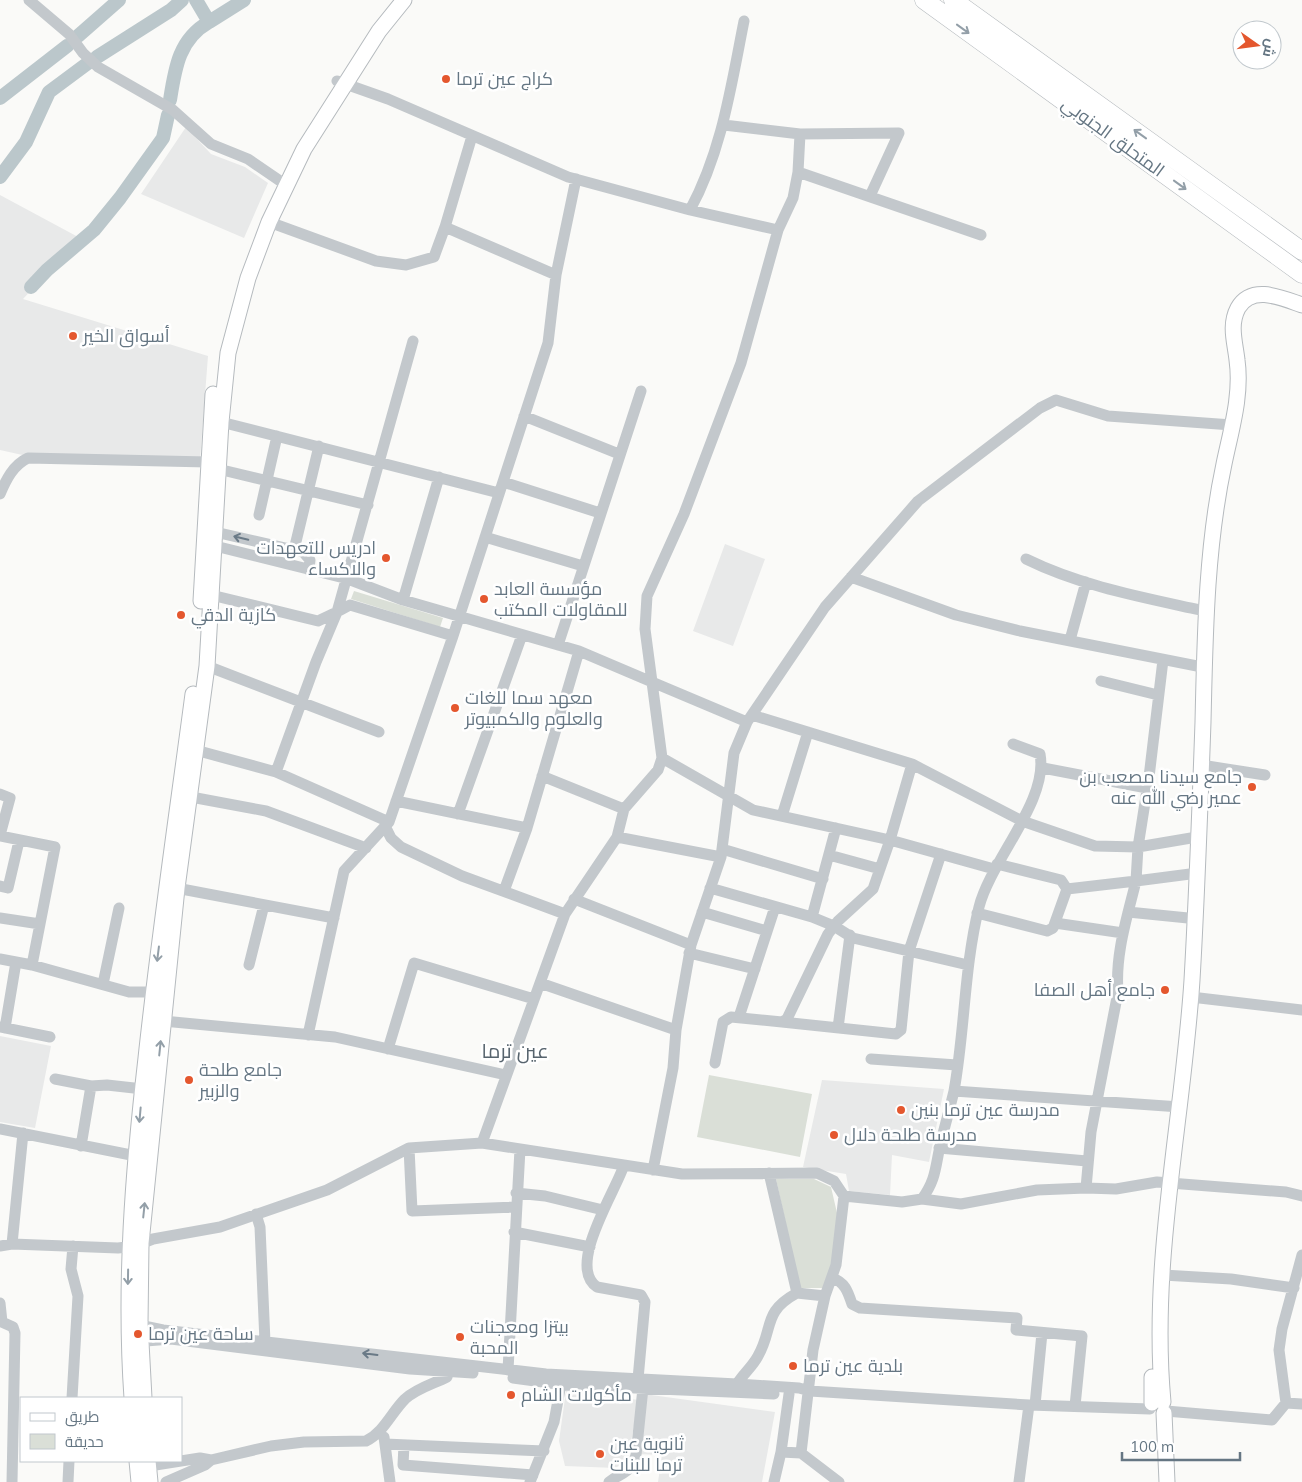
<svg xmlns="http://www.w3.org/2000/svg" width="1302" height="1482" font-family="Mulish,Cairo,sans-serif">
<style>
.built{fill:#e8e9e9}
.green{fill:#dadfd7}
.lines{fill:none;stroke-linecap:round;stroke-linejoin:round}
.river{stroke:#bbc7cb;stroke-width:14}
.major-casing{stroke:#b5babe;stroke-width:17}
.highway-casing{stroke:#b4b9bd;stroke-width:19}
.minor{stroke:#c3c8cc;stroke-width:11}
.major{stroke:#fff;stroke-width:15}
.highway{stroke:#fff;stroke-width:18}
.oneway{stroke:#939fa8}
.oneway2{stroke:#6a7a87}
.poi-dot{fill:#e4572e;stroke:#fff;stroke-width:2}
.labels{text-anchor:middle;stroke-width:5;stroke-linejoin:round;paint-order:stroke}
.poi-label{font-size:18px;fill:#657683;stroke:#fff;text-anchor:start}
.street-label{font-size:18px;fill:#657683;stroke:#fff}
.quarter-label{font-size:20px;fill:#57646e;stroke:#fff}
</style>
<rect width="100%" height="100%" fill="#fafaf8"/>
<!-- built -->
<path class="built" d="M186,127L211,154L245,167L268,183L244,238L141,194Z
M0,195L80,238L23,299L208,356L200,460L27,456L0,450Z
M725,544L765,559L733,646L693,631Z
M0,1036L51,1046L35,1128L0,1122Z
M822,1080L944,1089L929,1162L892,1155L890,1195L849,1191L846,1174L803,1167Z
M566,1391L639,1400L628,1457L616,1468L565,1466L559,1441Z
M644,1394L775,1412L762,1482H658L662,1455L637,1454Z"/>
<!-- green -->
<path class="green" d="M354,591L443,618L440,627L351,599Z
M709,1075L812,1094L800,1157L697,1137Z
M776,1179H814L831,1187L837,1213L832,1264L823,1288H800Z"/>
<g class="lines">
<!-- river -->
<path class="river" d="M196,0L209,22L244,0
M78,36L119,0
M97,57L171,10L182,0
M0,98L67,46
M170,100C175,68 179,39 209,22
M0,177L26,142L49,92L88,63
M31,287L47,270L94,230L120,198L163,138L168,115"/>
<!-- major casing -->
<g class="major-casing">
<path id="major" d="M201,601L213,394
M132,1398C124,1284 133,1172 146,1058C159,936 177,815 193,694
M144,1398L140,1324L141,1243L177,888L207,666L221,422L228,353L248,278L269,222L304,149L379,31L404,0
M1163,1402C1150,1261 1183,1120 1192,980C1197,894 1200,808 1203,722C1205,636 1206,548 1224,464C1231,430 1242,395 1237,360C1235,342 1229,325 1238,308C1252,284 1282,298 1302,305
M1152,1403V1377
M1164,1413L1167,1482
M137,1461L139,1482
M148,1461L150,1482"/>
</g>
<!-- highway casing -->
<g class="highway-casing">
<path id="highway" d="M924,0L1302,274
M953,0L1302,251"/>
</g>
<!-- minor -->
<path class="minor" d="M29,0L69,34L83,53L98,67L173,110L211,144L248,159L286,185
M337,81L388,99L568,177L690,210L778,230
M724,125L800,134L899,133L870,196
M472,136L445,227L556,275
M798,172L981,235
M690,210C722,151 731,86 744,21
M269,222L376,261L406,265L434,257L445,227
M524,416L619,454
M221,422L499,493
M218,469L368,505
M503,482L600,513
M0,494C6,480 13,465 28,458L208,462
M259,515L277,436
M215,532L303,552L310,560L309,570
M485,537L583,566
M207,544L348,579L403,600L579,651L652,682L662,758L753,810L890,840L912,764
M294,550L319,446
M1026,559C1081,586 1141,597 1200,610
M851,577L956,615L1020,631L1197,666
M203,593L318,621L337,612L413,341
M403,600L439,477
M1070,640L1086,582
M558,645L641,391
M1163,660L1149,777L1138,847L1136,881L1190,874
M207,666L379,732
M1101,681L1158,695
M752,715L912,764L1022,821L1095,846L1138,847L1191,838
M747,722L652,682L645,629L647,596L684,514L741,363L778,230L793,198L798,172L800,134
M188,748L276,772L389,822
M1201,765L1265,775
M1043,768L1147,788
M276,772L316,662L337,612L350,605L453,636
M542,776L624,809
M0,794L10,798L0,835
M191,797L266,811L366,848
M396,801L527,828
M458,814L522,635
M782,816L808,732
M385,826L391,838L401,847L462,876L565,914
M0,836L55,847L32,965
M617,837L624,809L658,770L662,758
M722,849L823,879
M829,855L880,869
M0,886L8,888L19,841
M171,887L334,918
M710,888L812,917L834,926L853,938L968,965
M1067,889L1136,881C1127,918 1115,954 1118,992L1091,1132L1086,1188
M504,891L527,828L579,651
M574,899L691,945
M702,912L767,931
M1128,912L1188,918
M977,913L1047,931L1053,928L1067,889L1061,880L997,864
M812,917L836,828
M0,918L40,924
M1055,923L1123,933
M689,953L755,969
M0,959L32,965L129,992H161
M249,965L264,905
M540,983L676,1030
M103,984L119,908
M1191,997L1302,1010
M739,1017L775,907
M163,1021L335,1037L506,1075
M782,1022L896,1034L901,1030L909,951L941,854
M0,1027L50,1037
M5,1028L16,962
M838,1028L850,935
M308,1035L344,871L389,822L453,636L548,343L556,275L576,179
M388,1049L414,963L534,999
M871,1059L957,1065
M715,1063L723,1022L731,1017L782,1022L787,1019L828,934L838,921L873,889L890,840L994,869
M55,1079L91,1086L107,1085L143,1089
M954,1091L1180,1107
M0,1129L136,1156
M482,1143L565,914L617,837L721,857
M81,1146L91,1086
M409,1148L412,1211L516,1207
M939,1148L1087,1161
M624,1165C616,1191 566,1266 597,1287L641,1295L645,1302L638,1379
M653,1170L673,1068L676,1030L691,945L721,857L734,753L747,722L825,607L918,501L1040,408L1056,400L1108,416L1232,425
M769,1173L797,1293
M516,1193L545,1196L603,1210
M922,1199L961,1204L1037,1190L1086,1188L1116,1189L1157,1182L1286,1192L1302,1196
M256,1214L260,1227L265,1342
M514,1232L590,1247
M12,1244L23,1133
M0,1246L12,1244L118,1248L135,1246L153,1239L220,1227L327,1190L409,1148L482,1143L682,1174L817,1173L834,1181L844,1196L902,1202L922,1199C937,1178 935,1166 941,1142C945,1125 950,1108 954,1091C965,1030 964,967 979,907C991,860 1049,800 1040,754L1013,744
M1302,1255L1282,1329L1279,1350L1286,1403L1302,1404
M1163,1275L1231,1279L1294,1288
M832,1278C845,1282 848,1292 852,1304L860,1308L1017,1318L1016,1330L1082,1336L1075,1406
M0,1303L2,1322L13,1327L15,1333L12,1482
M134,1324L163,1330L546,1374L737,1384L799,1388L810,1391L1029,1405L1150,1409
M133,1342L171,1339L410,1369L473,1373
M508,1370L520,1149
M513,1378L565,1385L774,1394
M737,1384C743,1374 753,1366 758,1356C774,1328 762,1312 797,1293L825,1296
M72,1398L78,1296L71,1269L73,1246
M1035,1405L1042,1333
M1166,1411L1272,1420L1286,1403
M384,1437L390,1482
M385,1444L544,1451
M404,1445L403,1465L533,1475
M781,1452L789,1394
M801,1453L813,1350L825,1296L836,1265L844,1196
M149,1466L200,1458L211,1460L271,1446L304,1442L366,1441C384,1432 391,1413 405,1399C417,1388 433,1384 447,1377L450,1367
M68,1482L69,1461
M166,1482L205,1465L211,1460
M530,1482L554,1422L561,1384
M609,1482C623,1471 630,1475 636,1455L643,1388
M774,1482L781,1452L801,1453L839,1482
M1019,1482L1029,1405"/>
<!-- major -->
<use href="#major" class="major"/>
<!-- highway -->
<use href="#highway" class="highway"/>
</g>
<!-- one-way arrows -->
<defs><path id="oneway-shaft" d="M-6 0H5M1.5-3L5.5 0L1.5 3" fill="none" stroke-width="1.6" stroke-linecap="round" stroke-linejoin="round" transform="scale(1.25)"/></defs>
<g class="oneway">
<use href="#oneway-shaft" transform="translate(963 29) rotate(36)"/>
<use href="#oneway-shaft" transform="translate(1140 134) rotate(-144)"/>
<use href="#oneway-shaft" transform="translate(1180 185) rotate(36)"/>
<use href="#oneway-shaft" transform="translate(158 954) rotate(97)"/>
<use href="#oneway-shaft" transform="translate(160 1048) rotate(-84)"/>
<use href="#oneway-shaft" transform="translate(140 1115) rotate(95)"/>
<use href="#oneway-shaft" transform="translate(144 1210) rotate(-84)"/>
<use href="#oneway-shaft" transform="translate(128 1277) rotate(91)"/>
</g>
<g class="oneway2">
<use href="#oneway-shaft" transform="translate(241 538) rotate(-167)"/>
<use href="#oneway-shaft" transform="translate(370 1354) rotate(-173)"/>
</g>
<!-- markers -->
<g class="poi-dot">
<circle cx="446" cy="79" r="5"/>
<circle cx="73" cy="336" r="5"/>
<circle cx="386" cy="558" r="5"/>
<circle cx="484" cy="599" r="5"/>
<circle cx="181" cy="615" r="5"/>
<circle cx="455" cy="708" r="5"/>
<circle cx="1252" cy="787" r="5"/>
<circle cx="1165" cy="990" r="5"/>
<circle cx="189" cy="1080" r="5"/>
<circle cx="901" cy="1110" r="5"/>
<circle cx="834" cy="1135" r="5"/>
<circle cx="138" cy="1334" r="5"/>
<circle cx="460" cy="1337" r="5"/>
<circle cx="793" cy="1366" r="5"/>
<circle cx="511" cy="1395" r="5"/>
<circle cx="600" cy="1454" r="5"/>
</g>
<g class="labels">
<!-- poi labels -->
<g class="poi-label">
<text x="456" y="85">كراج عين ترما</text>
<text x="83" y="342">أسواق الخير</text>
<text x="376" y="554" text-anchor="end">ادريس للتعهدات<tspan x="376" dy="21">والاكساء</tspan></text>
<text x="494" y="595">مؤسسة العابد<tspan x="494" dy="21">للمقاولات المكتب</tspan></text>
<text x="191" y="621">كازية الدقي</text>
<text x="465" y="704">معهد سما للغات<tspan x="465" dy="21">والعلوم والكمبيوتر</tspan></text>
<text x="1242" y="783" text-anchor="end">جامع سيدنا مصعب بن<tspan x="1242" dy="21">عمير رضي الله عنه</tspan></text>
<text x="1155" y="996" text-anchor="end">جامع أهل الصفا</text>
<text x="199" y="1076">جامع طلحة<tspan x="199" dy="21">والزبير</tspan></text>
<text x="911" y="1116">مدرسة عين ترما بنين</text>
<text x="844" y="1141">مدرسة طلحة دلال</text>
<text x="470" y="1333">بيتزا ومعجنات<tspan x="470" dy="21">المحبة</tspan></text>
<text x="148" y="1340">ساحة عين ترما</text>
<text x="803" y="1372">بلدية عين ترما</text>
<text x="521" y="1401">مأكولات الشام</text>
<text x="610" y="1450">ثانوية عين<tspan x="610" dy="21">ترما للبنات</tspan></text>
</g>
<!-- street labels -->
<g class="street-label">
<text transform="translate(1113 137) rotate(36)" y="6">المتحلق الجنوبي</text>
</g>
<!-- quarter labels -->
<g class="quarter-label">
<text x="515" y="1058">عين ترما</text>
</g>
</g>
<!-- legend -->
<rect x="20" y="1397" width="162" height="65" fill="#ffffff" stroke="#c1c8cd"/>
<rect x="30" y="1413" width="25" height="8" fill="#ffffff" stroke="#c1c8cd"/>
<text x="65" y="1422" font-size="15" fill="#657683">طريق</text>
<rect x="30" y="1434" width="25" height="15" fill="#dadfd7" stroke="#c1c8cd"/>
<text x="65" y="1447" font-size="15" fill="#657683">حديقة</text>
<!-- north arrow -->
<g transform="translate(1257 45) rotate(104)"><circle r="24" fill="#ffffff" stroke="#c1c8cd"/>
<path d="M0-4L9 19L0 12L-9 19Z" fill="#e4572e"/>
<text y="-8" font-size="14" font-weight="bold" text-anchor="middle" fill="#657683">ش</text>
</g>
<!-- scale -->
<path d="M1122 1452v8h118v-8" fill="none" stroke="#657683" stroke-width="2.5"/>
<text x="1130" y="1452" font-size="15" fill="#657683" stroke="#ffffff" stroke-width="4" paint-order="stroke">100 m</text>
</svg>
